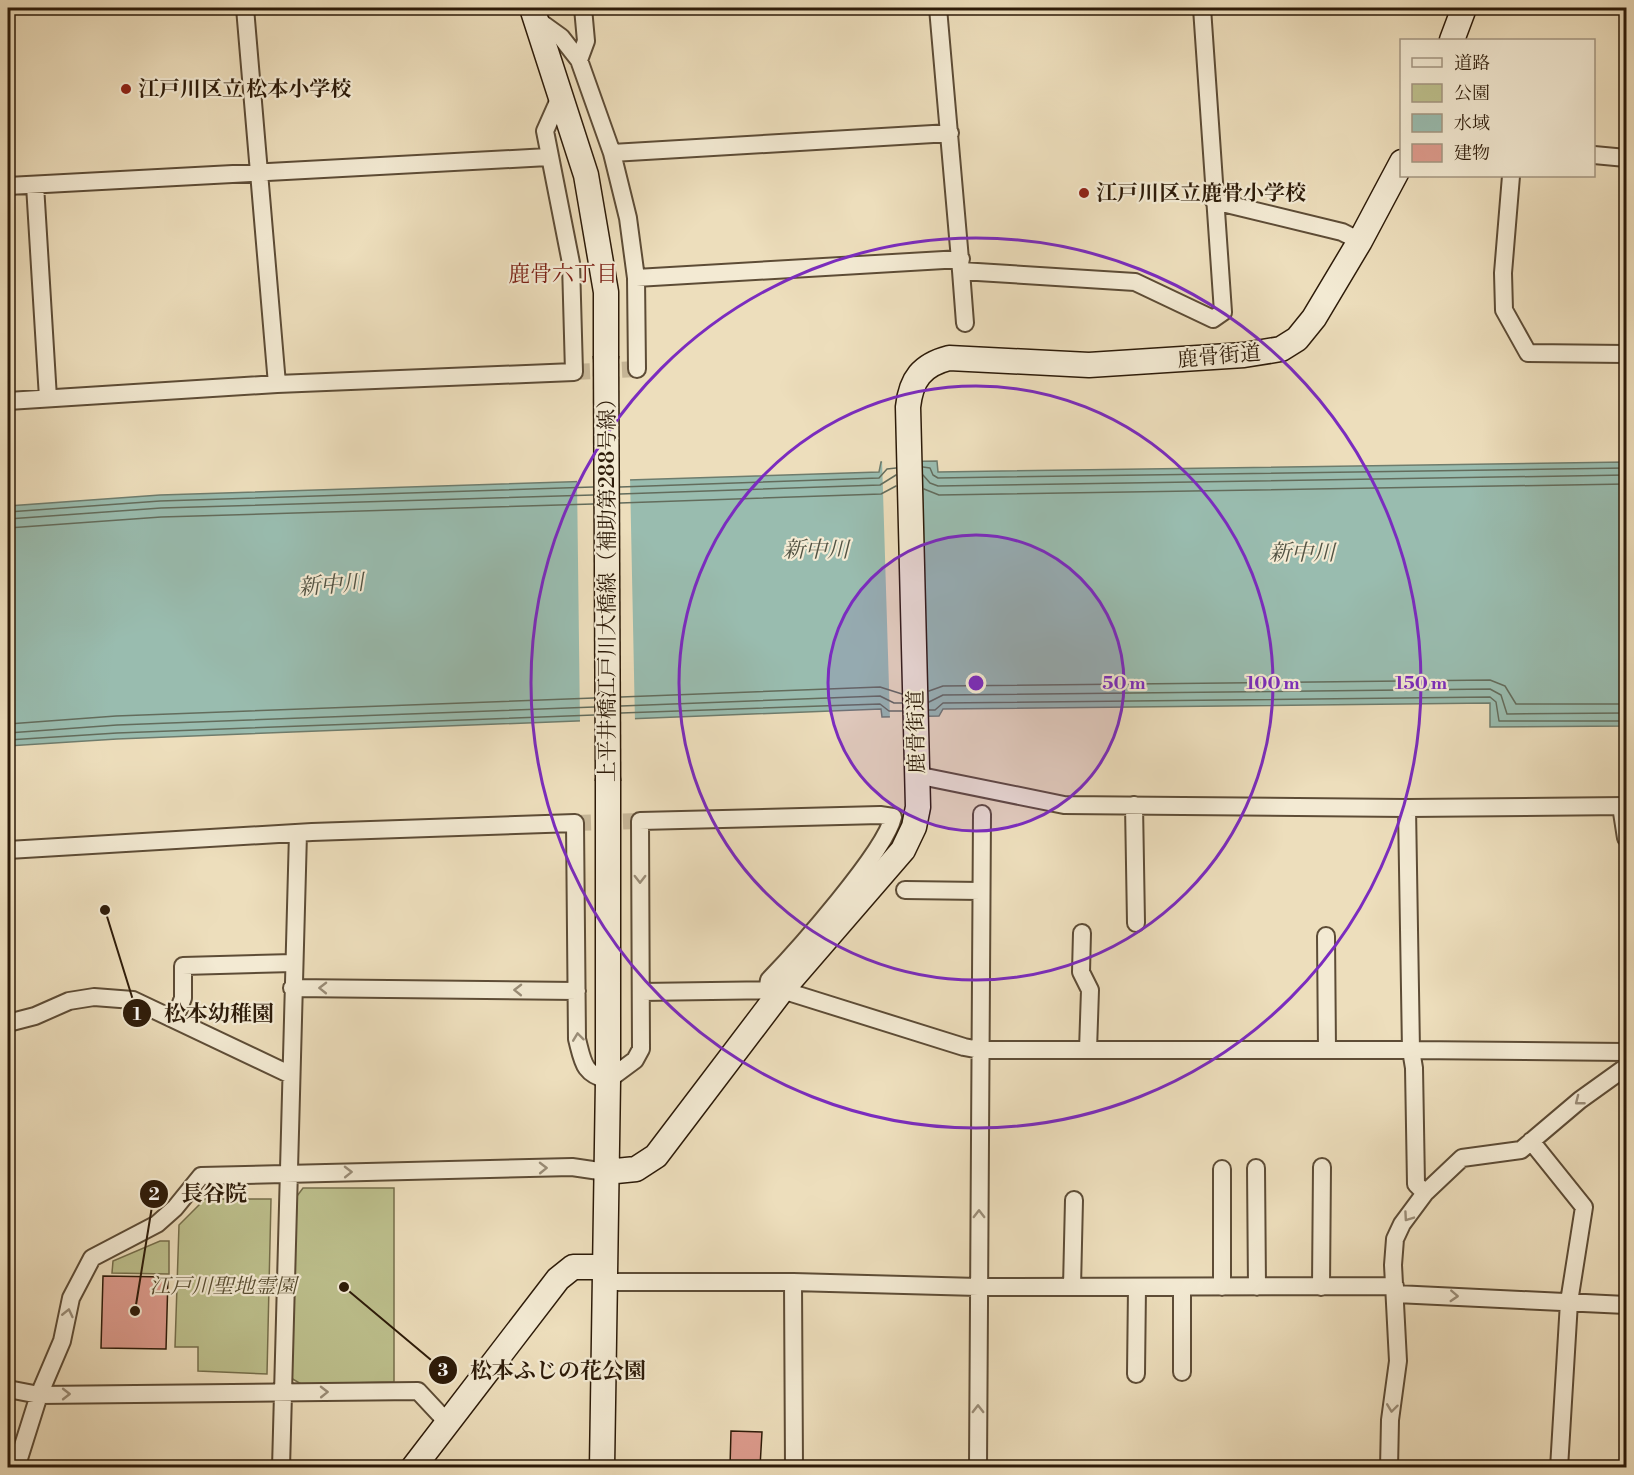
<svg xmlns="http://www.w3.org/2000/svg" width="1634" height="1475" font-family="'Libre Bodoni','Noto Serif JP',serif">
<style>
.green{fill:#bdc08d;stroke:#756e4b;stroke-width:1.5}
.water{fill:#99bcaf;stroke:#6e7c6d;stroke-width:1.5}
.pier{fill:#eddebc}
.lines{fill:none;stroke-linecap:round;stroke-linejoin:round}
.shore{stroke:#636c5c;stroke-width:1.5}
.building{fill:#dd9b8d;stroke:#2d1b09;stroke-width:1.5}
.street-tunnel{stroke:#c7b798;stroke-width:16;stroke-dasharray:16 8;stroke-linecap:butt}
.street-casing{stroke:#5d4c36;stroke-width:20}
.secondary-casing{stroke:#2d1b09;stroke-width:27}
.street{stroke:#f3ead3;stroke-width:16}
.secondary{stroke:#f3ead3;stroke-width:24}
.secondary-bridge-casing{stroke:#2d1b09;stroke-width:27;stroke-linecap:butt}
.secondary-bridge{stroke:#f3ead3;stroke-width:24}
.oneway{stroke:#9a8d78}
.ring{fill:none;stroke:#7b2cbf;stroke-width:3}
.poi-dot{fill:#8f2418;stroke:#f3ead3;stroke-width:2}
.labels{text-anchor:middle;stroke-width:4.5;stroke-linejoin:round;paint-order:stroke}
.poi-label{font-size:21px;font-weight:bold;fill:#2d1b09;stroke:#f3ead3;text-anchor:start}
.street-label{font-size:21px;fill:#2d1b09;stroke:#f3ead3}
.park-label{font-size:21px;font-style:italic;fill:#584d31;stroke:#f3ead3}
.neighbourhood-label{font-size:22px;fill:#7a1f14;stroke:#f3ead3}
.water-label{font-size:22px;font-style:italic;fill:#535343;stroke:#f3ead3}
.centre{fill:#7b2cbf;stroke:#f3ead3;stroke-width:3}
.ring-label{font-size:18px;text-anchor:middle;font-weight:bold;fill:#7b2cbf;stroke:#f3ead3;stroke-width:4.5;stroke-linejoin:round;paint-order:stroke}
.leader{fill:none;stroke:#2d1b09;stroke-width:2}
.callout-dot{fill:#2d1b09;stroke:#f3ead3;stroke-width:2}
.mark-label{font-size:18px;text-anchor:middle;font-weight:bold;fill:#fff}
.callout-label{font-size:22px;text-anchor:middle;font-weight:bold;fill:#2d1b09;stroke:#f3ead3;stroke-width:4.5;stroke-linejoin:round;paint-order:stroke}
</style>
<rect width="100%" height="100%" fill="#eddebc"/>
<filter id="stains"><feTurbulence type="fractalNoise" baseFrequency=".00333" numOctaves="4"/><feColorMatrix values="0 0 0 0 .2 0 0 0 0 .09 0 0 0 0 .02 0 0 0 .5 -.17"/></filter>
<radialGradient id="worn" r=".72"><stop offset=".6" stop-color="#630" stop-opacity="0"/><stop offset="1" stop-color="#630" stop-opacity=".3"/></radialGradient>
<!-- green -->
<path class="green" d="M303,1188H394V1382L301,1384L291,1378L297,1196Z
M205,1199H271L267,1374L198,1371V1347H175L179,1225Z
M160,1241H169V1274L112,1273L113,1261Z"/>
<!-- water -->
<path class="water" d="M937,461L938,472L1626,462V726L1490,727V703L943,709L939,716L882,717L881,709L117,739L8,746V506L160,495L879,472L881,462Z"/>
<!-- pier -->
<path class="pier" d="M919,458L925,719L890,720L882,459Z
M630,477L635,722L580,724L577,479Z"/>
<g class="lines">
<!-- shore -->
<path class="shore" d="M923,467L930,468L933,475L938,478L1626,468
M923,475L930,483L938,486L1626,475
M620,487L879,478L887,469L896,468
M924,489L939,495L1626,484
M620,494L880,485L896,475
M620,503L881,494L896,486
M8,512L160,501L593,487
M8,519L161,508L593,495
M8,528L161,517L593,504
M929,691L943,686L1490,680L1505,686L1516,704H1626
M621,697L880,687L902,694
M929,702L943,695L1490,689L1501,695L1507,714L1626,713
M621,706L880,696L894,703H902
M929,710H935L943,703L1490,697L1496,702L1499,721H1626
M621,713L880,704L889,711H902
M8,724L116,716L594,698
M8,733L117,725L594,707
M8,740L117,733L594,715"/>
</g>
<!-- building -->
<path class="building" d="M103,1276L168,1277L166,1349L101,1348Z
M731,1431L762,1432L760,1467H730Z"/>
<g class="lines">
<!-- street-tunnel -->
<path class="street-tunnel" d="M574,372L637,369
M575,823L640,821"/>
<!-- street casing -->
<g class="street-casing">
<path id="street" d="M245,8L277,384
M938,8L961,271L1135,282L1213,319L1223,312L1202,8
M536,19L561,37L579,60L612,153L628,218L636,278L637,369
M579,60L586,41L583,8
M612,153L950,133
M1594,155L1626,158
M1511,176L1503,273L1504,310L1528,353L1626,354
M35,185L48,398
M8,186L548,157
M1214,201L1342,232L1360,241
M961,271L965,323
M636,278L961,259
M8,401L277,384L574,372L571,263L545,131L561,95
M916,775L1064,805L1407,808L1626,806
M1134,805L1136,923
M1621,806L1626,838
M1407,808L1411,1050L1626,1052
M8,850L312,832L575,823L577,1039C583,1062 583,1074 608,1080L635,1060L641,1049L640,821L880,815L893,817C885,852 797,951 769,980L767,991
M905,890L981,891
M1082,933L1081,972L1090,990L1088,1050
M1326,936L1327,1050
M292,988L577,991
M641,992L782,990L964,1047L980,1050H1411L1414,1068L1416,1184L1425,1193
M175,1019L183,998V966L293,963
M8,1023L35,1016L69,1001L94,997L133,1000L291,1075
M1531,1141L1584,1207L1569,1302L1559,1468
M1256,1168L1257,1287
M605,1282H793L978,1287L1395,1286
M793,1282L794,1468
M1072,1287L1074,1200
M1222,1287V1169
M1321,1287L1322,1167
M1396,1294L1626,1305
M1182,1372V1287
M1136,1374L1137,1287
M8,1389L39,1395L418,1391L446,1421
M16,1468L39,1395L62,1341L71,1298L92,1258L157,1224L175,1208L201,1176L572,1167L606,1172
M281,1468L298,833
M978,1468L982,814
M1389,1468L1390,1420L1398,1361L1393,1265L1395,1239L1402,1224L1425,1193L1462,1158L1521,1150L1580,1100L1626,1067"/>
</g>
<!-- secondary casing -->
<g class="secondary-casing">
<path id="secondary" d="M532,8L586,175L606,292V356
M1452,40L1464,8
M606,1172L636,1169L656,1156L782,990L903,850L914,827L918,807L908,407C911,379 922,365 949,358L1089,365L1244,355L1281,349L1297,339L1314,318L1360,241L1402,162
M413,1468L558,1279L573,1267H605
M602,1468L608,1080V781"/>
</g>
<!-- street -->
<use href="#street" class="street"/>
<!-- secondary -->
<use href="#secondary" class="secondary"/>
<!-- secondary-bridge casing -->
<g class="secondary-bridge-casing">
<path id="secondary-bridge" d="M606,356L608,781"/>
</g>
<!-- secondary-bridge -->
<use href="#secondary-bridge" class="secondary-bridge"/>
</g>
<!-- one-way arrows -->
<defs><path id="oneway-chevron" d="M-2-3.5L2.5 0L-2 3.5" fill="none" stroke-width="1.6" stroke-linecap="round" stroke-linejoin="round" transform="scale(1.5)"/></defs>
<g class="oneway">
<use href="#oneway-chevron" transform="translate(640 879) rotate(90)"/>
<use href="#oneway-chevron" transform="translate(323 988) rotate(-179)"/>
<use href="#oneway-chevron" transform="translate(518 990) rotate(-179)"/>
<use href="#oneway-chevron" transform="translate(578 1037) rotate(-97)"/>
<use href="#oneway-chevron" transform="translate(1579 1101) rotate(142)"/>
<use href="#oneway-chevron" transform="translate(543 1168) rotate(-1)"/>
<use href="#oneway-chevron" transform="translate(348 1172) rotate(-1)"/>
<use href="#oneway-chevron" transform="translate(979 1214) rotate(-90)"/>
<use href="#oneway-chevron" transform="translate(1408 1217) rotate(125)"/>
<use href="#oneway-chevron" transform="translate(1454 1296) rotate(3)"/>
<use href="#oneway-chevron" transform="translate(68 1313) rotate(-77)"/>
<use href="#oneway-chevron" transform="translate(324 1392) rotate(-1)"/>
<use href="#oneway-chevron" transform="translate(66 1394)"/>
<use href="#oneway-chevron" transform="translate(1392 1408) rotate(97)"/>
<use href="#oneway-chevron" transform="translate(978 1409) rotate(-90)"/>
</g>
<!-- distance rings -->
<circle cx="976" cy="683" r="148" fill="#7b2cbf" fill-opacity=".12"/>
<g class="ring">
<circle cx="976" cy="683" r="148"/>
<circle cx="976" cy="683" r="297"/>
<circle cx="976" cy="683" r="445"/>
</g>
<!-- markers -->
<g class="poi-dot">
<circle cx="126" cy="89" r="6"/>
<circle cx="1084" cy="193" r="6"/>
</g>
<g class="labels">
<!-- poi labels -->
<g class="poi-label">
<text x="138" y="96">江戸川区立 松本小学校</text>
<text x="1096" y="200">江戸川区立鹿骨小学校</text>
</g>
<!-- street labels -->
<g class="street-label">
<text transform="translate(1219 356) rotate(-5)" y="7">鹿骨街道</text>
<text transform="translate(607 585) rotate(-90)" y="7">上平井橋江戸川大橋線（補助第288号線）</text>
<text transform="translate(916 732) rotate(-91)" y="7">鹿骨街道</text>
</g>
<!-- park labels -->
<g class="park-label">
<text x="223" y="1293">江戸川聖地霊園</text>
</g>
<!-- neighbourhood labels -->
<g class="neighbourhood-label">
<text x="563" y="281">鹿骨六丁目</text>
</g>
<!-- water labels -->
<g class="water-label">
<text x="816" y="557">新中川</text>
<text x="1302" y="560">新中川</text>
<text transform="translate(331 584) rotate(-5)" y="8">新中川</text>
</g>
</g>
<circle cx="976" cy="683" r="9" class="centre"/>
<g class="ring-label">
<text x="1124" y="689">50 m</text>
<text x="1273" y="689">100 m</text>
<text x="1421" y="689">150 m</text>
</g>
<!-- callouts -->
<path class="leader" d="M105 910L137 1013M135 1311L154 1194M344 1287L443 1370"/>
<g class="callout-dot">
<circle cx="105" cy="910" r="6"/>
<circle cx="135" cy="1311" r="6"/>
<circle cx="344" cy="1287" r="6"/>
<circle cx="137" cy="1013" r="15"/>
<circle cx="154" cy="1194" r="15"/>
<circle cx="443" cy="1370" r="15"/>
</g>
<g class="mark-label">
<text x="137" y="1020">1</text>
<text x="154" y="1200">2</text>
<text x="443" y="1376">3</text>
</g>
<g class="callout-label">
<text x="219" y="1021">松本幼稚園</text>
<text x="214" y="1201">長谷院</text>
<text x="558" y="1378">松本ふじの花公園</text>
</g>
<!-- margin -->
<rect width="1634" height="1475" fill="none" stroke="#eddebc" stroke-width="30"/>
<rect x="9" y="9" width="1616" height="1457" fill="none" stroke="#2d1b09" stroke-width="3"/>
<rect x="15" y="15" width="1604" height="1445" fill="none" stroke="#2d1b09" stroke-width="1.5"/>
<!-- legend -->
<rect x="1400" y="39" width="195" height="138" fill="#f3ead3" stroke="#a49782" stroke-width="1.5"/>
<rect x="1412" y="58" width="30" height="9" fill="#f3ead3" stroke="#a49782" stroke-width="1.5"/>
<text x="1454" y="69" font-size="18" fill="#2d1b09">道路</text>
<rect x="1412" y="84" width="30" height="18" fill="#bdc08d" stroke="#a49782" stroke-width="1.5"/>
<text x="1454" y="99" font-size="18" fill="#2d1b09">公園</text>
<rect x="1412" y="114" width="30" height="18" fill="#99bcaf" stroke="#a49782" stroke-width="1.5"/>
<text x="1454" y="129" font-size="18" fill="#2d1b09">水域</text>
<rect x="1412" y="144" width="30" height="18" fill="#dd9b8d" stroke="#a49782" stroke-width="1.5"/>
<text x="1454" y="159" font-size="18" fill="#2d1b09">建物</text>
<rect width="100%" height="100%" filter="url(#stains)"/>
<rect width="100%" height="100%" fill="url(#worn)"/>
</svg>
